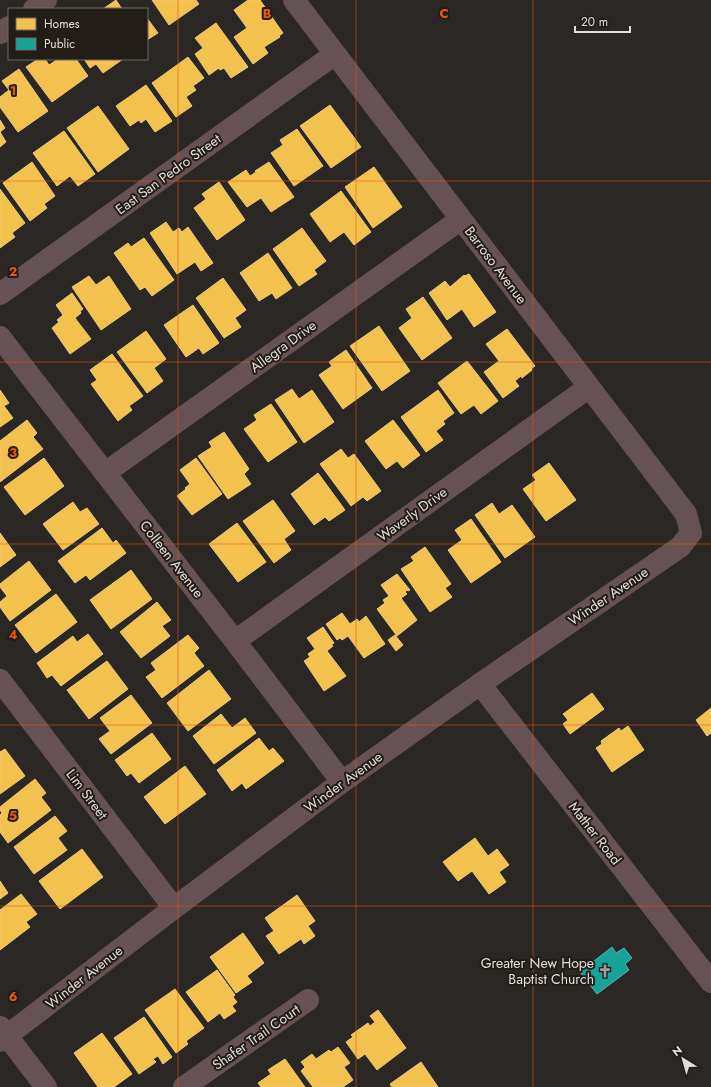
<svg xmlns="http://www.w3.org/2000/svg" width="711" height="1087" font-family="Jost,sans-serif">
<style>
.homes{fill:#f2c14e;stroke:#edc978}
.public{fill:#17a398;stroke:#54b4ac}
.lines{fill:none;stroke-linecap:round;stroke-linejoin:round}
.minor{stroke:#665255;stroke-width:22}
.grid{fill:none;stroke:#e8590c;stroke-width:1;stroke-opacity:0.55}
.labels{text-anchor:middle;stroke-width:4;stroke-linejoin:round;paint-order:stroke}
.street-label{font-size:14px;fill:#e1ddd9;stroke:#231d18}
.poi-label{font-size:14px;fill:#e1ddd9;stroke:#231d18;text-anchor:end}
.grid-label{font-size:13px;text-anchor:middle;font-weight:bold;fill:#e8590c;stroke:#231d18;stroke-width:4;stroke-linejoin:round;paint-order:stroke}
</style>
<rect width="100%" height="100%" fill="#2a2724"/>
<!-- homes -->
<path class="homes" d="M116,0L122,9H103Z
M152,0H196L199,4L169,25Z
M248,0H260L283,33L279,36L280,37L264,47L268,53L253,64L234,37L247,28L234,10Z
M147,18L158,33L147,40Z
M216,23L248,67L231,78L224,68L220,70L219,68L209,75L195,54L203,48L195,38Z
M188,57L204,78L193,86L196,90L186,97L192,106L176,117L152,83Z
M38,59H45L49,65L58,59H60L62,61L65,59H76L88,76L52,102L26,67Z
M84,59H123L103,73L96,64L90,68Z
M19,69L48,111L18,132L0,107V97L9,90L2,81Z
M146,85L172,121L155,132L146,119L141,123L139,120L130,126L116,106Z
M330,105L361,147L331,168L300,126Z
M98,106L129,149L98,172L67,128Z
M0,120L5,128L0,132Z
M297,129L323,166L294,186L271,153L283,145L280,140Z
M64,131L95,174L78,186L70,176L57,186L33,153Z
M0,132L6,142L0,147Z
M32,162L55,196L44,204L47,208L30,221L3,183Z
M269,162L294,197L271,212L261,198L247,207L228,182L246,170L250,176L256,172L255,171Z
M374,167L402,207L373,228L345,187Z
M219,182L245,220L217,240L194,208L206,199L202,194Z
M0,189L25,223L12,233L15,237L0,248Z
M341,191L371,232L354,245L344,232L330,242L310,214Z
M166,222L173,232L179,228L182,232L188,227L213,263L201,271L195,262L177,274L150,233Z
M302,228L326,261L314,270L317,274L299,286L273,249Z
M144,238L174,280L152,296L145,287L140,290L114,253L128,243L131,247Z
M268,253L292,288L276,299L272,293L259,301L240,273Z
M469,274L496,312L474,327L462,309L447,320L429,293L445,281L450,287L464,275L465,276Z
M89,276L96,285L109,276L131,309L101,330L72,287Z
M223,278L246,310L235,318L241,327L224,338L196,298Z
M72,293L83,309L80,311L81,313L75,318L91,339L70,354L52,328L59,322L57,320L63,315L56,305Z
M423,297L452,338L422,360L399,328L412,318L406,309Z
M193,305L219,343L203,354L199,348L186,357L164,325Z
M379,326L410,371L382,391L350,346Z
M507,329L535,366L531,369L532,370L522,378L521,376L515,381L519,386L503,398L484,372L499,361L486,344Z
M146,331L166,359L154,368L163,381L147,393L117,352Z
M346,350L372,388L343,409L319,375L332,366L329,362Z
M112,354L143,396L129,406L132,410L118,421L91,384L97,380L90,370Z
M467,361L498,401L481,414L474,405L461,414L438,383Z
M292,389L299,399L312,390L334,422L304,443L275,400Z
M0,390L9,403L4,406L13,418L0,427Z
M438,390L454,413L443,421L445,424L436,431L443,440L426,452L401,417Z
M271,404L297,442L268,462L244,429L257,420L254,415Z
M27,420L37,433L33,437L43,449L0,482V441Z
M393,420L420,455L403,468L397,461L386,469L365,441Z
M224,432L249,469L244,474L251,484L228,499L198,456L212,447L209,442Z
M341,449L348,458L354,454L381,491L367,501L363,497L351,506L320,464Z
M44,458L64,486L25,515L4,487Z
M196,458L222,494L192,515L177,496L186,489L185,488L190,484L180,470Z
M549,463L576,500L546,521L523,489L536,480L532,475Z
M318,473L345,510L329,521L325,517L314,525L291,494Z
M273,500L295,531L284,539L291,550L274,563L243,521Z
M73,502L80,512L87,508L99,524L63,550L43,524Z
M492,503L499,514L512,505L535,537L505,558L475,515Z
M471,519L501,562L471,583L448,550L462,540L455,530Z
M237,523L266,562L238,582L209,544Z
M102,528L113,543L116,540L126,553L90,580L86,575L75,583L58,561Z
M0,533L16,555L0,567Z
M425,547L451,584L445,588L452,597L430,612L401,569L414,561L411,557Z
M29,561L51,590L10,621L0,607V602L7,596L0,587V584Z
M131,570L152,599L111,629L90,600Z
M397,574L410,590L408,591L407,590L405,592L407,594L401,598L417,620L397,636L377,609L385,603L383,600L389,596L381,585Z
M56,594L77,622L36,653L15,625Z
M157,602L171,620L162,626L170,636L141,658L120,632Z
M342,613L350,624L357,619L359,622L366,616L385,644L364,658L348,636L342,640L340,638L337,640L326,624Z
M323,627L334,643L331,645L333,646L327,651L346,676L324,691L304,661L310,657L308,654L315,649L307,638Z
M88,634L103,654L61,686L52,675L47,678L37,663L73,636L77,642Z
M188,635L199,648L194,653L204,666L162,698L146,677L156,670L151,663Z
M395,635L403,645L396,651L388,640Z
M107,661L128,689L89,719L67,690Z
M209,670L231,699L188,731L167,703Z
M592,693L604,709L570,734L563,724L568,720L563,714Z
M131,695L152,723L111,754L99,739L110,731L100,718Z
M711,708V733L707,736L696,720Z
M221,714L232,728L245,718L256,733L214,764L193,736Z
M628,726L644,750L612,772L596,748L602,744L601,741L619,728L621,731Z
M152,733L171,759L139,783L131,773L127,776L115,760Z
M259,738L269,751L273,748L284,761L246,789L242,783L232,791L217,770Z
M5,749L25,776L0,794V752Z
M185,766L206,794L165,824L144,797Z
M35,779L46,793L41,797L51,810L8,843L0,832V815L2,813L0,810V807Z
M55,816L67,831L58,838L67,850L34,874L14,847Z
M475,838L488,856L497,849L509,865L499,872L506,882L489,894L472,871L458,881L443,862Z
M82,849L103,877L60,909L39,881Z
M0,881L8,893L0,899Z
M21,894L37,914L26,922L30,927L0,950V910Z
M297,895L315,921L308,926L315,936L304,944L301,939L279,954L266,936L274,931L265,918Z
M243,933L264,963L247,976L252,982L236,993L210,957Z
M217,970L235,995L233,997L237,1002L232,1006L236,1011L224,1019L220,1013L208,1022L186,992Z
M175,989L204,1028L186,1041L188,1044L176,1053L145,1010Z
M378,1010L406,1048L377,1070L365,1054L358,1059L346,1042L353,1037L351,1035L368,1023L370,1026L375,1022L370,1016Z
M144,1017L172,1057L163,1064L158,1056L153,1059L156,1062L139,1074L114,1038Z
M102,1033L132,1074L114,1087H98L74,1053Z
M338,1047L350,1063L344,1067L353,1080L343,1087H313L301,1071L305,1067L301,1062L312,1054L316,1059L329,1050L331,1052Z
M285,1059L305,1087H261L258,1083L271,1074L268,1070Z
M421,1062L438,1087H392L390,1084Z"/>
<!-- public -->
<path class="public" d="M612,947L616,953L624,948L632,958L625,964L629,970L597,994L580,972Z"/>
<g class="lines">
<!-- minor -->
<path class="minor" d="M34,9L46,0
M0,33L9,27
M0,294L335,54
M0,337L235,641L342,782
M105,473L461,219
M235,641L589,387
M0,680L174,908
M480,684L711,982
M0,1027L46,1087
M0,1041L174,908L342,782L480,684L680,547L691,533L686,514L294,0
M184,1087L308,1000"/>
</g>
<!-- grid -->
<path class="grid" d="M178,0V1087M356,0V1087M533,0V1087M0,181H711M0,362H711M0,544H711M0,725H711M0,906H711"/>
<!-- icons -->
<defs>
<g id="church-bare" transform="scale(1.08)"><path d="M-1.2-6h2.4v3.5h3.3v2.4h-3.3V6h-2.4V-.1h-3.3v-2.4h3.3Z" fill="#a19d9a" stroke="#231d18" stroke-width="2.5" paint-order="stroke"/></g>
</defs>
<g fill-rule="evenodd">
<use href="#church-bare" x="605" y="971"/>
</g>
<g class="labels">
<!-- street labels -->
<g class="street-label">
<text transform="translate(168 174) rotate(-36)" y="5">East San Pedro Street</text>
<text transform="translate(496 265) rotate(53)" y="5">Barroso Avenue</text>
<text transform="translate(283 346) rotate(-36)" y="5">Allegra Drive</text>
<text transform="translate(412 514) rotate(-36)" y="5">Waverly Drive</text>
<text transform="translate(172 559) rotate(52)" y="5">Colleen Avenue</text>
<text transform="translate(608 596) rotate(-34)" y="5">Winder Avenue</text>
<text transform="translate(343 782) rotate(-36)" y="5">Winder Avenue</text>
<text transform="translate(87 794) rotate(53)" y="5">Lim Street</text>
<text transform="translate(595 833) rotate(52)" y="5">Mather Road</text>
<text transform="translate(84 977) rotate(-38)" y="5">Winder Avenue</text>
<text transform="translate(256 1037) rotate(-35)" y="5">Shafer Trail Court</text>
</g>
<!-- poi labels -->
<g class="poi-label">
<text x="594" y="968">Greater New Hope<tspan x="594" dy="16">Baptist Church</tspan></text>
</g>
</g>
<g class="grid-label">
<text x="267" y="18">B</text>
<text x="444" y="18">C</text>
<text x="13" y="95">1</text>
<text x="13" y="276">2</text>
<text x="13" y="457">3</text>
<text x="13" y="639">4</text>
<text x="13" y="820">5</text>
<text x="13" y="1001">6</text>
</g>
<!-- legend -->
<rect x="8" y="8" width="140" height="52" fill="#231d18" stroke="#6f6a65"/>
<rect x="16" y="18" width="20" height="12" fill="#f2c14e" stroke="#6f6a65"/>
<text x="44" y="28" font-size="12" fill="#e1ddd9">Homes</text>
<rect x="16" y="38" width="20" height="12" fill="#17a398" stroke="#6f6a65"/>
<text x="44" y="48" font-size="12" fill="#e1ddd9">Public</text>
<!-- north arrow -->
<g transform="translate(683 1059) rotate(323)" stroke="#231d18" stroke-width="3" paint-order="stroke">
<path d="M0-3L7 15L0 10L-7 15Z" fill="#e1ddd9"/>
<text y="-6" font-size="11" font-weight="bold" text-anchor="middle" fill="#e1ddd9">N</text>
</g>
<!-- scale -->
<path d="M575 26v6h55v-6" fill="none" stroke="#e1ddd9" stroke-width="2"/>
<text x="581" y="26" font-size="12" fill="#e1ddd9" stroke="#231d18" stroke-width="3" paint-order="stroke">20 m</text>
</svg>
